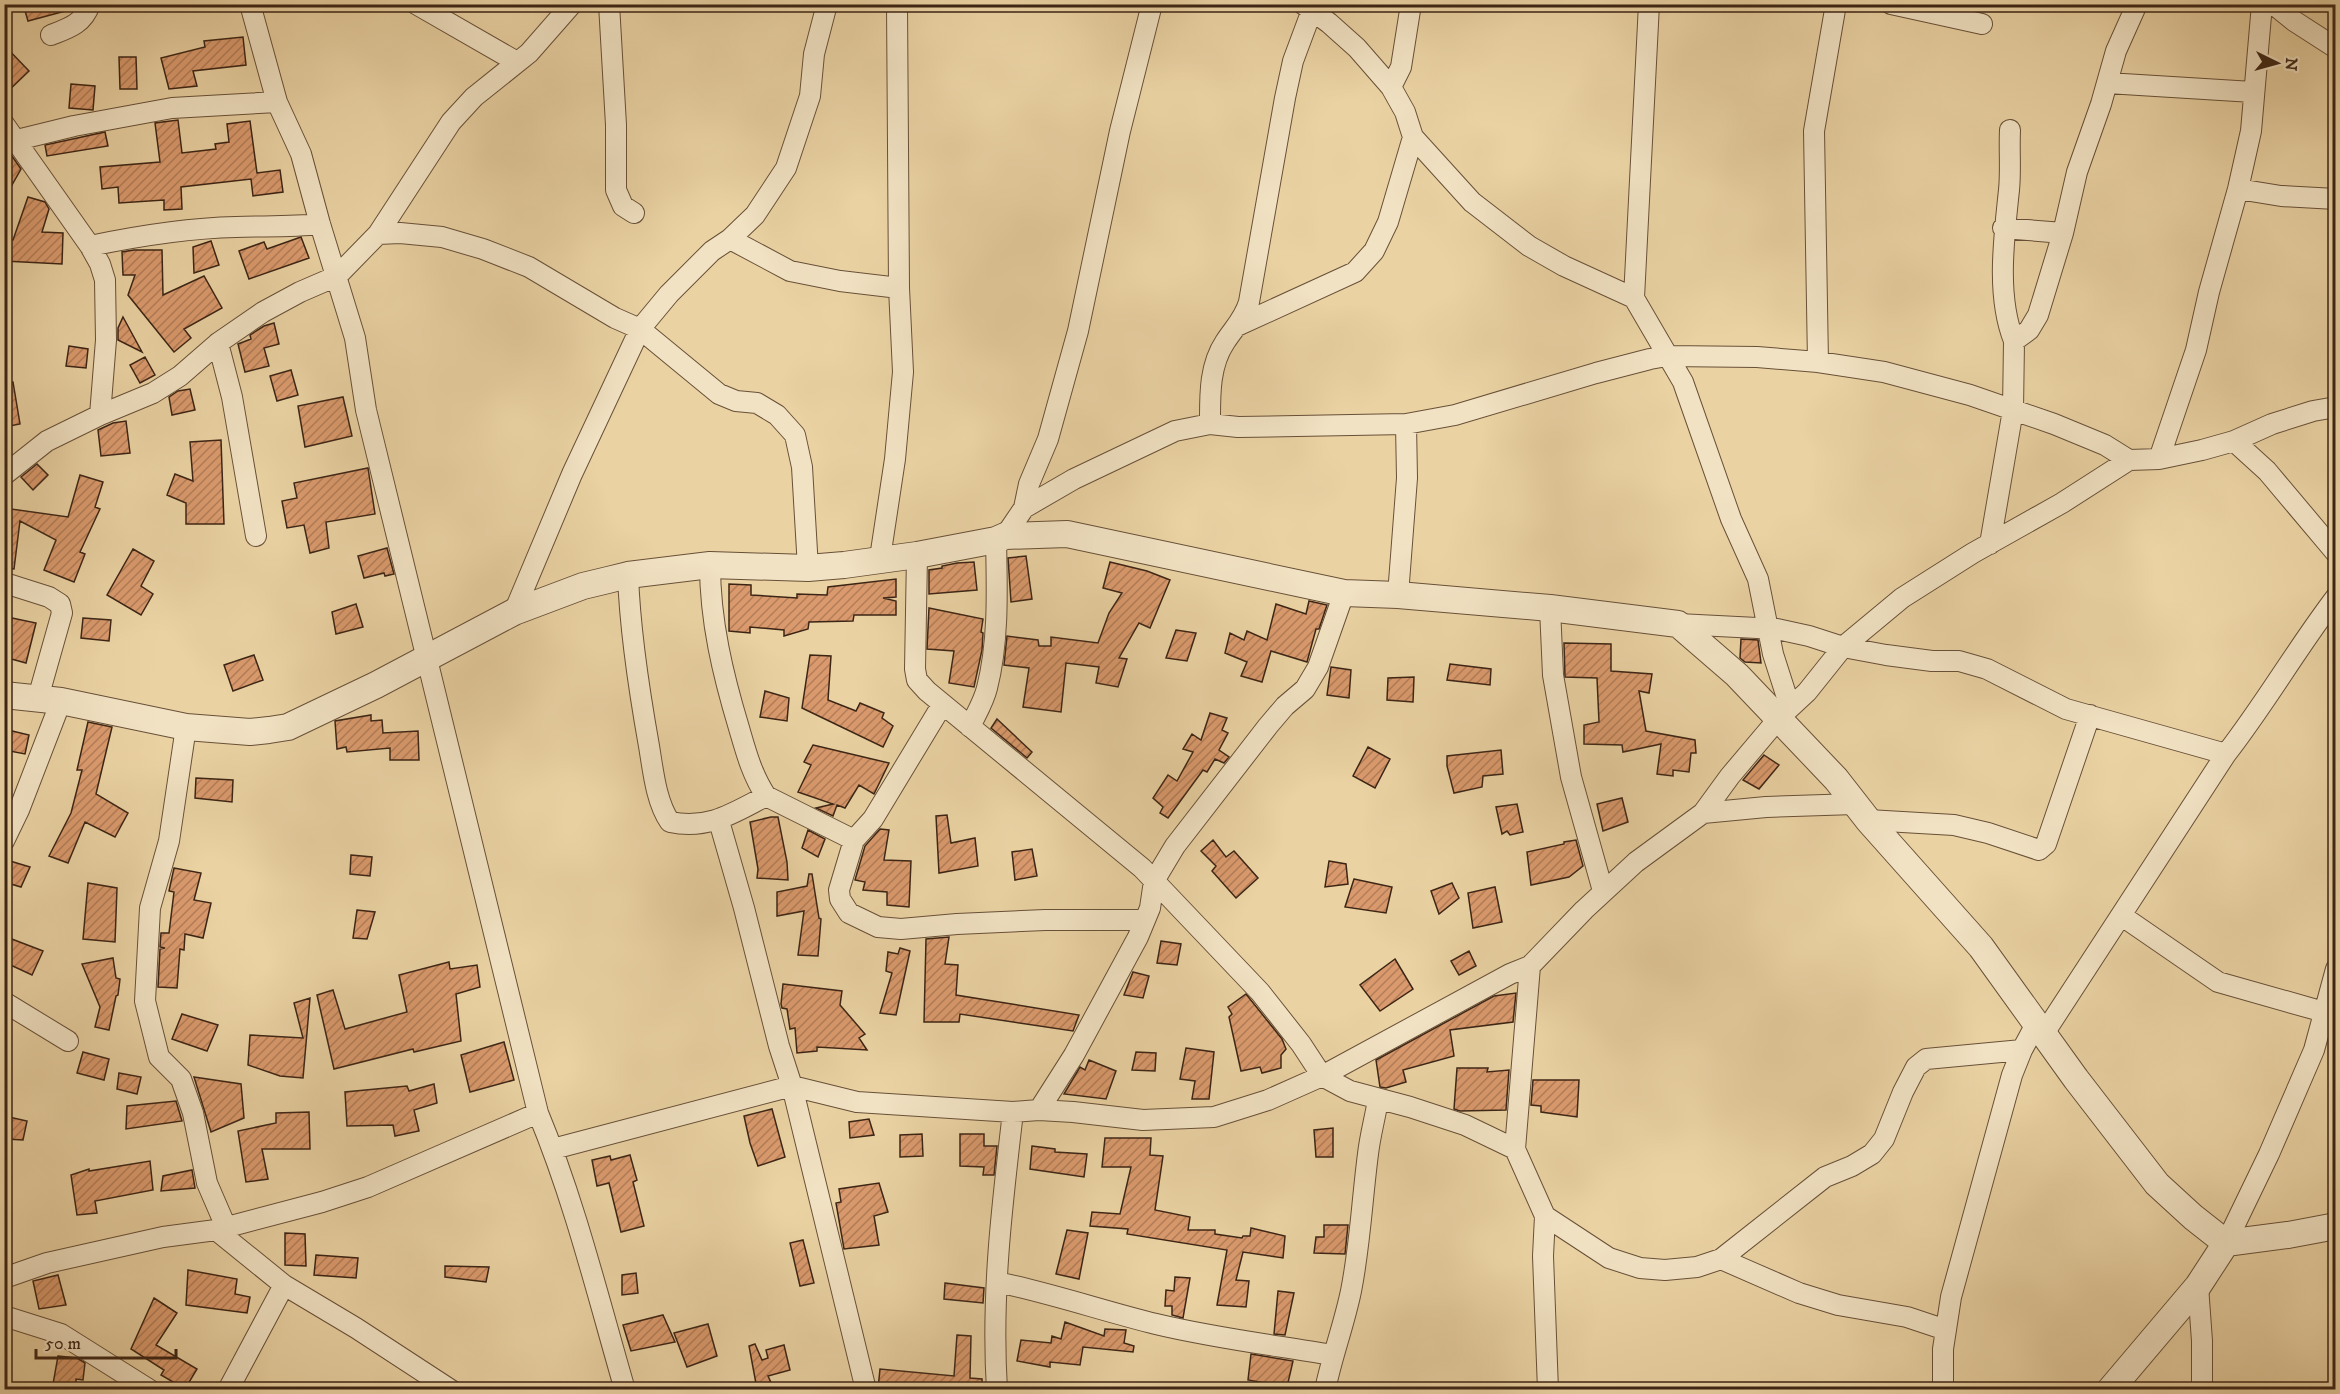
<svg xmlns="http://www.w3.org/2000/svg" width="2340" height="1394" font-family="'IM FELL DW Pica',serif">
<style>
.building{fill:url(#building-hatch);stroke:#3c2515;stroke-width:1.5}
.lines{fill:none;stroke-linecap:round;stroke-linejoin:round}
.minor-casing{stroke:#685038;stroke-width:22}
.tertiary-casing{stroke:#685038;stroke-width:28}
.minor{stroke:#f1e2c3;stroke-width:20}
.tertiary{stroke:#f1e2c3;stroke-width:26}
</style>
<defs>
<pattern id="building-hatch" width="6" height="6" patternUnits="userSpaceOnUse" patternTransform="scale(1.5)"><rect width="6" height="6" fill="#da9a6d"/><path d="M-1 1l2-2M0 6l6-6M5 7l2-2" fill="none" stroke="#b27d58"/></pattern>
</defs>
<rect width="100%" height="100%" fill="#ead2a3"/>
<filter id="stains"><feTurbulence type="fractalNoise" baseFrequency=".00333" numOctaves="4"/><feColorMatrix values="0 0 0 0 .2 0 0 0 0 .09 0 0 0 0 .02 0 0 0 .5 -.17"/></filter>
<radialGradient id="worn" r=".72"><stop offset=".6" stop-color="#630" stop-opacity="0"/><stop offset="1" stop-color="#630" stop-opacity=".3"/></radialGradient>
<!-- building -->
<path class="building" d="M23,4H72L73,9L28,21Z
M243,37L246,65L193,71L197,86L169,89L161,58L205,47L204,41Z
M4,45L29,71L4,95Z
M119,57H136L137,89H120Z
M71,84L95,86L93,110L69,108Z
M178,120L182,153L216,149L215,144L229,142L227,124L250,121L257,173L280,170L283,192L253,196L251,179L181,187L182,209L164,210V200L119,203L118,187L102,189L100,167L160,162L155,123Z
M105,132L108,146L47,156L45,145Z
M4,152L12,156L21,169L4,199Z
M28,197L45,202L49,209L42,232L63,233L62,264L4,261V239L13,240Z
M301,237L309,258L249,279L239,251L264,242L267,249Z
M211,241L219,265L194,273L193,247Z
M134,250H162L163,295L204,276L222,308L184,329L191,338L174,352L128,295L135,275H123L122,252Z
M123,317L142,352L118,340V328Z
M274,323L279,344L264,348L269,366L245,372L238,344L251,339L250,335L264,326Z
M69,346L88,349L86,368L66,366Z
M145,357L155,375L140,383L130,365Z
M291,370L298,395L277,401L270,376Z
M13,382L20,424L4,427V383Z
M190,389L195,410L172,415L169,397L178,391Z
M343,397L352,436L305,447L298,406Z
M126,421L130,453L101,456L98,430L113,423Z
M221,440L224,524H186V503L167,495L175,474L193,481L190,442Z
M37,464L48,475L33,490L21,477Z
M368,468L375,514L326,522L329,548L310,553L304,525L287,528L282,501L297,498L294,483Z
M80,475L103,482L95,507L100,509L80,552L85,554L74,582L44,570L56,540L20,521L14,569L4,568V508L68,517Z
M387,548L394,574L385,576L384,573L364,578L358,556Z
M133,549L154,561L141,586L153,594L141,615L107,595Z
M1026,556L1032,599L1011,602L1008,558Z
M974,562L977,590L929,594V570L942,568V566L957,563Z
M1110,562L1147,571L1170,580L1150,628L1139,623L1119,658L1127,659L1118,687L1096,683L1099,667L1066,663L1061,712L1023,707L1029,668L1004,665L1007,636L1038,640L1039,646H1051V637L1098,643L1109,613L1122,593L1103,588Z
M896,579V597L883,598L896,601V615H854L853,621L809,622L808,629L784,636V630L750,627V633L729,631V584L751,585V595L797,598V594L827,595L828,587Z
M1309,601L1327,605L1319,629H1316L1307,662L1271,651L1262,682L1241,676L1247,662L1225,653L1230,633L1244,640L1247,631L1267,640L1276,604L1306,614Z
M356,604L363,627L336,634L332,612Z
M929,608L983,619L981,632L983,633L982,650L974,687L949,683L954,651L927,649Z
M12,618L36,623L26,663L4,657Z
M83,618L111,620L109,641L81,638Z
M1176,630L1196,633L1187,661L1166,658Z
M1741,639L1758,640L1761,663L1745,662L1740,658Z
M1564,643L1611,644V671L1652,674L1649,693L1639,691L1646,731L1695,740L1696,753H1691L1689,772L1673,770V776L1657,774L1661,744L1623,752L1622,745L1584,744V725L1599,722L1597,678L1565,677Z
M254,655L263,680L233,691L224,665Z
M810,655L831,656L828,700L856,711L860,703L884,713L882,718L893,726L883,747L802,708Z
M1450,664L1491,669L1490,685L1447,680Z
M1331,667L1351,670L1349,698L1327,695Z
M1414,677L1413,702L1387,700L1388,678Z
M765,691L789,698L787,721L760,717Z
M1210,713L1227,718L1222,730L1228,733L1219,750L1229,757L1224,763L1215,759L1207,772L1203,770L1168,818L1160,813L1163,807L1153,798L1168,775L1177,781L1193,752L1183,749L1192,734L1201,740Z
M371,715V721L382,720L383,733L418,731L419,760H390V748L347,752L346,747L337,749L335,721Z
M997,719L1032,752L1027,758L991,728Z
M88,722L112,727L96,794L128,813L115,837L85,822L68,863L49,856L71,813L82,770H77Z
M4,729L29,735L25,754L4,750Z
M813,745L889,763L874,794L859,785L845,808L837,805L833,816L816,808L833,804L798,792L811,765L804,762Z
M1368,747L1390,759L1375,788L1353,776Z
M1501,750L1503,774L1483,776L1482,787L1454,793L1447,766V756Z
M1764,755L1779,765L1759,789L1743,780Z
M196,778L233,780L232,802L195,798Z
M1622,798L1628,822L1603,831L1597,804Z
M1517,804L1523,832L1510,835L1507,831L1502,834L1496,807Z
M947,815L951,843L975,838L978,866L939,873L936,816Z
M771,817H778L787,862L788,880L757,878L758,869L750,822Z
M880,829L889,830L884,860L911,861L909,907L887,905V892L863,890L865,882L855,880L865,846Z
M808,830L825,839L818,857L802,848Z
M1213,840L1226,857L1234,851L1258,878L1236,898L1212,871L1216,866L1201,851Z
M1576,840L1583,866L1569,877L1531,885L1527,852L1564,844V842Z
M1032,849L1037,876L1015,880L1012,852Z
M351,855L372,857L370,876L350,874Z
M10,861L30,867L21,887L4,882Z
M1329,861L1346,864L1348,884L1325,887Z
M174,868L201,873L194,900L211,903L203,938L185,934L184,950L180,949L177,988L158,987L160,949L165,948L160,947L161,933H169L174,892L169,891Z
M809,874H812L819,918L821,919L818,956L798,955L804,911L777,916V892L807,886Z
M1354,879L1392,887L1386,913L1345,907Z
M88,883L117,888L115,942L83,939Z
M1452,883L1459,898L1439,914L1431,891Z
M1495,887L1502,922L1473,928L1468,893Z
M357,910L375,912L367,939L353,938Z
M4,936L43,951L32,975L4,962Z
M949,937L945,964L958,965L956,995L1079,1015L1073,1031L960,1014L959,1022H924L926,939Z
M1161,941L1181,944L1177,965L1157,963Z
M900,948L910,951L896,1015L880,1013L892,973L886,971L888,952L898,954Z
M1469,951L1476,966L1459,975L1451,961Z
M113,958L116,978L120,979L118,995L116,996L109,1030L95,1027L100,1007L82,964Z
M1395,959L1413,989L1380,1011L1360,985Z
M449,962L450,969L477,965L480,987L456,994L461,1041L414,1052L413,1049L334,1069L317,995L333,990L345,1029L407,1012L399,975Z
M1133,972L1149,976L1143,998L1124,995Z
M783,984L842,991L840,1005L865,1034L859,1038L867,1050L817,1047V1051L797,1053L795,1028L790,1029L787,1009L782,1008L781,1004Z
M1516,993L1513,1022L1450,1030L1454,1056L1403,1070L1406,1082L1386,1088L1380,1087L1376,1060L1494,996Z
M1246,994L1282,1039L1286,1049L1281,1055V1068L1262,1073L1260,1067L1241,1071L1229,1017L1232,1014L1228,1007Z
M310,998L303,1078L280,1076L248,1065L250,1035L303,1038L294,1003Z
M182,1014L218,1025L207,1051L172,1039Z
M504,1042L514,1080L470,1092L461,1055Z
M1186,1048L1214,1052L1209,1099H1192L1195,1081L1180,1079Z
M83,1052L109,1059L104,1080L77,1073Z
M1136,1052L1156,1053L1155,1071L1132,1070Z
M1089,1060L1116,1071L1106,1099L1064,1094L1080,1067L1085,1070Z
M1457,1068H1488L1487,1072L1509,1070L1506,1110L1460,1111L1454,1109Z
M119,1073L141,1077L137,1094L117,1089Z
M194,1077L241,1084L244,1118L211,1132Z
M1533,1080H1579L1577,1117L1541,1112V1106L1531,1105Z
M434,1084L437,1103L414,1110L419,1131L395,1136L393,1125L347,1126L345,1092L407,1086L409,1091Z
M176,1101L182,1121L126,1129L127,1106Z
M772,1109L785,1157L758,1166L750,1143L744,1116Z
M309,1112L310,1149H262L268,1179L246,1182L238,1131L276,1123V1113Z
M9,1117L27,1121L23,1140L6,1139Z
M869,1119L874,1135L850,1138L849,1122Z
M1333,1128V1157H1316L1314,1130Z
M922,1134L923,1156L900,1157V1135Z
M960,1134H984V1146H997L994,1175H983L984,1167L960,1166Z
M1105,1138H1151L1150,1155L1163,1156L1155,1210L1190,1217L1188,1230H1215V1234L1242,1238L1243,1236H1250L1251,1228L1285,1236L1283,1258L1243,1252L1236,1280L1249,1281L1246,1307L1217,1305L1227,1250L1127,1234L1128,1229L1090,1226L1092,1212L1120,1214L1131,1167H1102Z
M1032,1146L1055,1149V1152L1087,1154L1084,1177L1030,1169Z
M630,1155L637,1180L633,1182L644,1226L621,1232L609,1183L597,1186L592,1160L610,1156L611,1160Z
M150,1161L153,1190L95,1201L97,1213L77,1215L71,1175L89,1169V1171Z
M192,1170L195,1188L161,1191L163,1176Z
M879,1183L888,1212L874,1216L879,1245L844,1249L836,1203L841,1202L839,1189Z
M1324,1225H1348L1345,1254L1314,1253L1316,1237H1324Z
M1067,1230L1088,1233L1079,1279L1056,1274Z
M285,1233L305,1234L306,1266L285,1265Z
M803,1240L814,1283L800,1286L790,1243Z
M316,1255L358,1258L356,1278L314,1275Z
M445,1266L489,1267L486,1282L445,1277Z
M188,1270L237,1279L235,1294L250,1297L247,1313L186,1305Z
M636,1273L638,1293L622,1295V1275Z
M58,1275L66,1305L39,1309L33,1281Z
M1175,1277L1190,1278L1183,1318L1172,1315V1306H1165L1166,1290L1174,1291Z
M945,1283L984,1288L983,1303L944,1299Z
M1278,1291L1294,1293L1285,1335L1274,1334Z
M154,1298L177,1313L156,1345L197,1369L185,1389L161,1375L164,1370L131,1349Z
M663,1315L675,1342L631,1351L623,1325Z
M1065,1322L1104,1336L1105,1329L1126,1330L1124,1343L1134,1346L1133,1352L1083,1347L1080,1365L1050,1362V1367L1017,1361L1021,1340L1051,1343L1052,1336L1061,1339Z
M708,1324L717,1356L687,1367L674,1333Z
M957,1335L971,1336L970,1378L982,1379V1389H878L880,1369L954,1376Z
M755,1344L762,1360L768,1358L766,1350L784,1345L790,1370L768,1376L774,1389H757L749,1346Z
M1251,1354L1293,1361L1287,1387L1248,1380Z
M58,1356L77,1358L85,1363L83,1380L76,1379V1386L53,1384Z"/>
<g class="lines">
<!-- minor casing -->
<g class="minor-casing">
<path id="minor" d="M250,4L277,102L301,154L320,224L355,338L366,410L538,1113C575,1202 598,1297 625,1390
M416,4L517,62
M609,4L616,125V190L623,206L634,213
M1303,4L1329,23L1357,48L1391,87L1405,112L1413,137L1472,202L1529,246L1564,266L1634,298
M1649,4L1634,298L1683,382L1731,519L1758,579L1773,654L1790,707
M1891,4L1982,24
M2273,4L2294,21L2336,48
M51,35C69,28 83,24 90,4
M2107,83L2253,92
M1391,87L1401,67L1411,4
M4,124L90,246L100,264L105,280L106,340L100,415
M2010,130C2009,150 2011,171 2009,190C2004,238 1996,296 2014,341
M17,140L74,126L172,108L277,102
M2238,189L2281,196L2336,199
M2003,228L2063,233
M378,234L400,233L442,237L483,249L529,267L615,318L640,329L719,394L736,401L757,403L777,415L795,435L802,467L808,568
M730,239L790,271L840,281L899,288
M90,246C138,236 187,228 236,227C264,226 292,227 320,224
M1237,326L1355,272L1374,251L1388,222L1413,137
M218,343L232,397L256,536
M1818,362L1814,131L1836,4
M1210,424C1210,396 1209,366 1225,342C1234,328 1244,319 1249,302L1285,98L1293,61L1312,10
M2234,441L2267,471L2336,553
M2159,459L2196,350L2209,292L2238,189L2251,131L2262,4
M4,475L47,441L100,415L153,393L180,376L218,343L263,312L300,292L337,276L378,234L451,122L474,97L529,53L572,4
M1024,508L1029,484L1048,439L1078,331L1120,131L1152,4
M1005,536L1024,508L1074,479L1175,431L1210,424L1238,427L1406,424L1455,415L1596,373L1650,359L1667,356L1757,357L1818,362L1884,372L1970,395L2054,424L2105,445L2129,460
M1990,544L2013,410L2014,341L2029,330L2038,315L2063,233L2077,172L2101,104L2116,51L2137,4
M917,555L915,669L917,680L927,691L1142,868L1260,992L1301,1044L1322,1076L1350,1091L1410,1107L1465,1125L1515,1149
M880,558L895,459L903,372L899,288L897,4
M710,565C710,621 723,675 739,728C746,752 752,775 766,796
M628,575C630,633 639,690 649,746C653,770 656,802 670,822C709,830 733,813 766,796L854,840
M8,584L49,597L60,604L62,613L38,698
M1398,595L1407,478L1406,424
M1550,608L1553,675L1571,777L1603,891
M514,612L572,474L640,329L669,294L712,251L730,239L755,215L786,168L810,96L814,54L827,4
M1678,624L1777,629L1809,636L1843,647L1886,655L1932,661H1959L1987,669L2066,709L2226,754
M942,705L873,819L854,840L839,890L840,899L849,913L878,927L901,929L957,924L1045,920H1144
M186,727L169,841L150,908L145,1001L159,1057L181,1079L193,1113L207,1183L226,1227
M970,727C976,714 984,701 987,688C999,641 997,589 996,540
M1703,813L1766,807L1855,804
M1868,820L1954,825L1988,833L2039,850L2046,844L2090,715
M719,821L744,908L779,1046L792,1086L866,1390
M4,841L19,810L61,701
M2122,916L2218,982L2324,1012
M1530,966L1515,1149L1545,1216L1609,1258L1640,1268L1665,1270L1697,1267L1721,1259L1825,1177L1852,1166L1872,1154L1884,1139L1903,1092L1916,1067L1926,1059L2022,1050
M4,1002L68,1041
M2043,1035L2226,754C2265,704 2297,648 2336,597
M1039,1110L1074,1055L1138,937L1150,908L1154,881L1175,846L1268,726L1285,706L1305,689L1318,667L1344,593
M553,1149L792,1086L857,1102L1013,1112L1039,1110L1073,1112L1143,1120L1214,1117L1268,1100L1322,1076L1510,974L1530,966L1584,910L1636,862L1703,813L1730,776L1779,718L1807,692L1843,647L1902,598L1973,553L2062,503L2129,460L2159,459L2202,450L2234,441L2272,424L2313,411L2336,407
M1545,1216L1543,1256L1548,1390
M216,1230L284,1285L356,1328L451,1390
M2226,1243L2269,1154L2314,1050L2336,969
M1721,1259L1799,1293L1838,1305L1907,1317L1946,1330
M4,1278L47,1263L163,1237L216,1230L322,1202L368,1187L538,1113
M997,1282C1051,1293 1103,1311 1156,1324C1214,1338 1273,1345 1332,1355
M2198,1286L2202,1341V1390
M4,1316L61,1334L150,1390
M228,1390L284,1285
M997,1390C991,1296 1002,1205 1013,1112
M1325,1390C1332,1356 1344,1325 1351,1291C1360,1246 1362,1200 1368,1154C1370,1136 1375,1118 1378,1100
M1943,1390V1349L1951,1297L2012,1075L2022,1050L2036,1024"/>
</g>
<!-- tertiary casing -->
<g class="tertiary-casing">
<path id="tertiary" d="M4,695L61,701L186,727L250,732L269,730L288,727L376,685L514,612L583,586L608,580L628,575L710,565L808,568L844,565L917,555L996,540L1005,536L1067,534L1344,593L1398,595L1550,608L1678,624L1737,675L1836,779L1868,820L1981,947L2076,1079L2157,1184L2193,1217L2226,1243L2288,1235L2336,1226
M2110,1390L2198,1286L2226,1243"/>
</g>
<!-- minor -->
<use href="#minor" class="minor"/>
<!-- tertiary -->
<use href="#tertiary" class="tertiary"/>
</g>
<!-- margin -->
<rect width="2340" height="1394" fill="none" stroke="#ead2a3" stroke-width="24"/>
<rect x="6" y="6" width="2328" height="1382" fill="none" stroke="#3c2515" stroke-width="3"/>
<rect x="12" y="12" width="2316" height="1370" fill="none" stroke="#3c2515" stroke-width="1.5"/>
<!-- north arrow -->
<g transform="translate(2277 63) rotate(95)" stroke="#f1e2c3" stroke-width="4.5" paint-order="stroke">
<path d="M0-4.5L10 22L0 15L-10 22Z" fill="#3c2515"/>
<text y="-9" font-size="16" font-weight="bold" text-anchor="middle" fill="#3c2515">N</text>
</g>
<!-- scale -->
<path d="M36 1349v9h140v-9" fill="none" stroke="#3c2515" stroke-width="3"/>
<text x="45" y="1349" font-size="18" fill="#3c2515" stroke="#f1e2c3" stroke-width="4.5" paint-order="stroke">50 m</text>
<rect width="100%" height="100%" filter="url(#stains)"/>
<rect width="100%" height="100%" fill="url(#worn)"/>
</svg>
